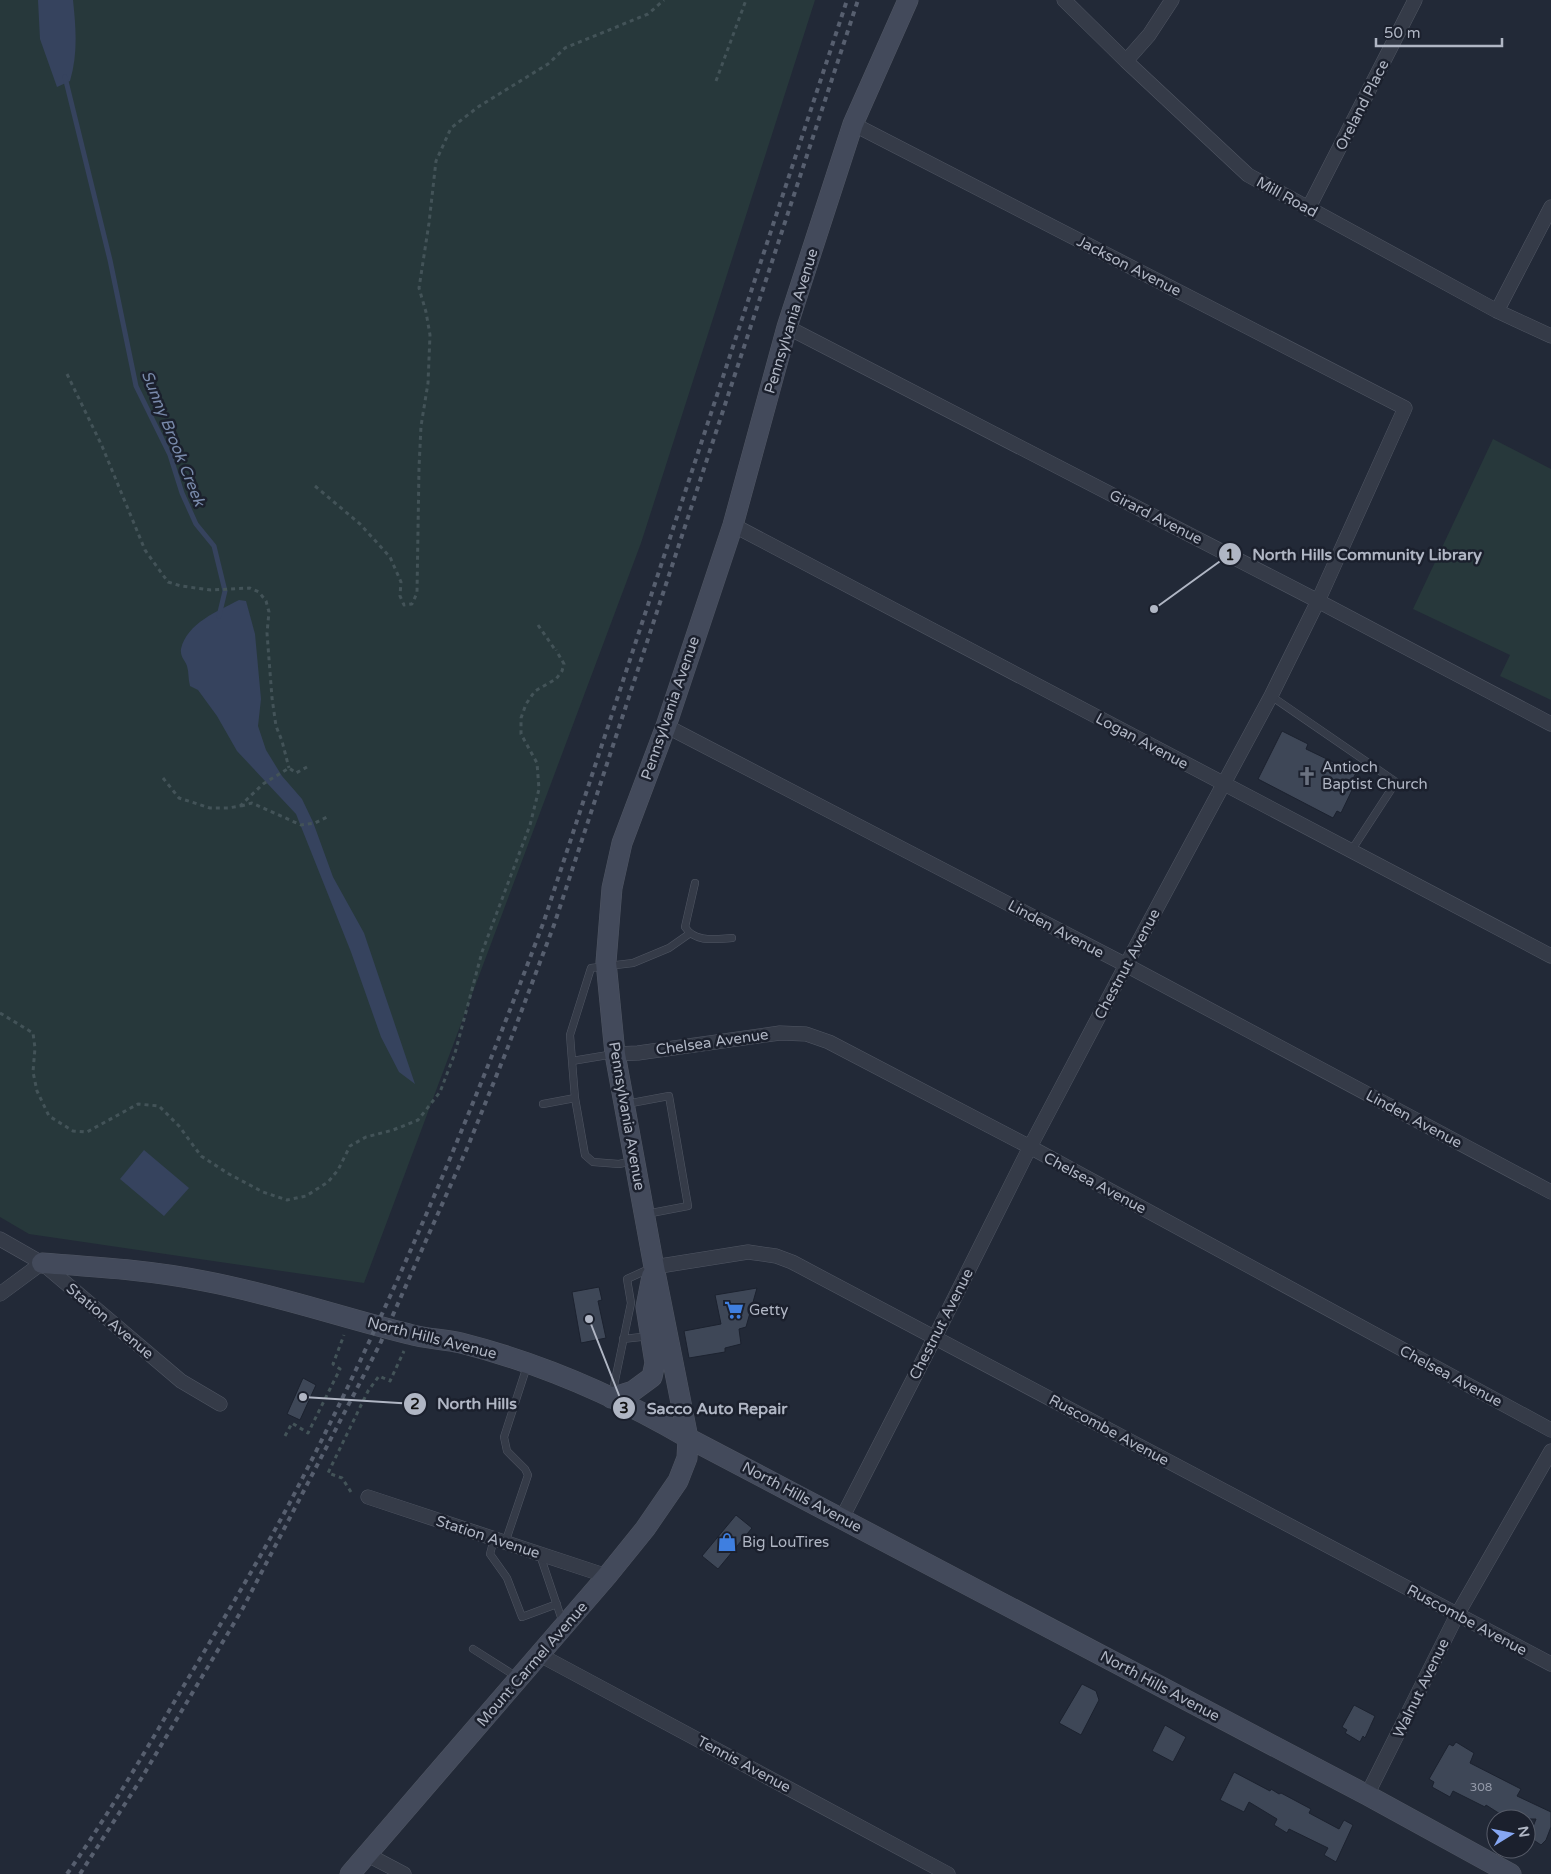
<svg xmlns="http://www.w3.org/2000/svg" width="1551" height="1874" font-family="'Varela Round',sans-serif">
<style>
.green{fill:#27383b}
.water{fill:#36435e}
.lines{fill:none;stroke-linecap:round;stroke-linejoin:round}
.stream{stroke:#36435e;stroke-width:5}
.building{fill:#3e4757;stroke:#1c222f}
.lane-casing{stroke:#505663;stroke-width:8}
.street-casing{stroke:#505663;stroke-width:15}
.secondary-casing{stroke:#505663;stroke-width:21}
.path{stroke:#435358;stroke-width:3;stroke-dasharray:4 4;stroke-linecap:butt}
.lane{stroke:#353b48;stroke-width:7}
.street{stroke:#353b48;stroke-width:14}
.secondary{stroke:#434a5b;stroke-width:20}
.rail{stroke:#575f6f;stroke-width:4;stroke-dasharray:5 5;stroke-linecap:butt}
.labels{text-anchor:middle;stroke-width:5;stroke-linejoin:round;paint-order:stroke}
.number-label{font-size:12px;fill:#949aa9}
.street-label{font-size:15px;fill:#b0b6c4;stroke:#1b202d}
.poi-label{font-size:15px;fill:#b0b6c4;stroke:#1b202d;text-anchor:start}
.water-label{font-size:16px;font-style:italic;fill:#798aab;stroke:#1b202d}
.leader{fill:none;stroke:#b0b6c4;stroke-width:2}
.callout-dot{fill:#b0b6c4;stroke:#1b202d;stroke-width:2}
.mark-label{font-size:15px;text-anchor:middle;font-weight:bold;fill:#111}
.callout-label{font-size:16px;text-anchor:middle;font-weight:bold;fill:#b0b6c4;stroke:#1b202d;stroke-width:5;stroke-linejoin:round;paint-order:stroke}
</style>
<rect width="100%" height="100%" fill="#222937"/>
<!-- green -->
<path class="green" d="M0,0H815L641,543L364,1283L29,1234L0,1217Z
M1493,439L1551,469V700L1500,676L1510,655L1413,609Z"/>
<!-- water -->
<path class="water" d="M38,0H73C76,28 78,54 70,81L57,87L40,39Z
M239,600L246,601L255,634L261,699L258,726L266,750L282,776L302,799L313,822L333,877L364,933L415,1084L399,1072L381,1037L351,952L296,814L237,751L217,716L198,690L190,686C188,679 189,672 187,666C185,660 180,657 181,649C187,623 218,611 239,600Z
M144,1150L189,1188L164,1216L120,1179Z"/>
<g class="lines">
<!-- stream -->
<path class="stream" d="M65,77L110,260L136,386L170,455L182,493L196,524L214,546L225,591L219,616"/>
</g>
<!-- building -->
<path class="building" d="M1282,731L1308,744L1306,749L1356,773L1350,784L1354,786L1341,813L1337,811L1333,818L1258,779Z
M599,1287L602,1300L598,1301L606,1338L581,1343L572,1292Z
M757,1288L746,1327L739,1329L741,1344L725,1348V1352L689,1358L684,1331L721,1324L715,1295Z
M303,1378L316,1385L300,1420L287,1414Z
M736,1515L752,1528L718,1569L702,1556Z
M1082,1684L1096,1691L1099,1700L1081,1735L1059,1723Z
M1354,1705L1375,1716L1365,1738L1363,1736L1360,1742L1345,1733L1347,1730L1342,1727Z
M1165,1725L1186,1737L1173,1762L1152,1751Z
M1456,1742L1474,1753L1470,1763L1521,1789L1517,1796L1551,1812V1827L1546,1840L1541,1845L1529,1837L1536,1819H1508L1486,1805L1485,1807L1453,1791L1450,1797L1432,1787L1434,1782L1429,1779L1449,1744L1453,1746Z
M1234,1772L1270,1791L1271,1789L1279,1794L1281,1793L1311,1809L1309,1813L1339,1829L1344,1820L1353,1825L1336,1862L1324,1855L1328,1848L1289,1829L1287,1833L1274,1825L1277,1819L1249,1802L1244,1812L1220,1800Z"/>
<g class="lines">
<!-- lane casing -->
<g class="lane-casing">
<path id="lane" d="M1271,696L1396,782L1351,851
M695,883L685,927C695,943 716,939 732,938
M614,1054L572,1061L575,1098L585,1155L593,1162L619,1164L633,1161
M572,1061L570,1035L591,968L633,963L669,948L689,934
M543,1104L575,1098
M626,1104L669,1096L688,1206L646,1214
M623,1339L650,1336
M612,1395L631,1303L627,1279L651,1268
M494,1539L490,1554L507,1578L522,1617L557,1604
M505,1543L528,1475L525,1469L507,1451L504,1437L527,1366
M540,1555L563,1623
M473,1649L517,1677"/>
</g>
<!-- street casing -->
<g class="street-casing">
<path id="street" d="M1064,0L1126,61L1248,175L1497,311L1551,336
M1126,61L1149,35L1172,0
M1308,209L1415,0
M1497,311L1551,207
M787,327L1318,601L1551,724
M733,525L1551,956
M666,726L1126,965L1551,1192
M615,1054L638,1053L780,1033L806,1034L829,1042L1030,1147L1551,1430
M0,1239L42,1263L181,1381L220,1404
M654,1267L748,1252L776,1256L792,1262L1551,1664
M0,1294L42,1263
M368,1497L607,1576
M842,1518L935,1337L1030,1147L1126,965L1271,696L1318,601L1405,408L853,124
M540,1655L948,1874
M1367,1795L1457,1615L1551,1451
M368,1855L404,1874"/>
</g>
<!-- secondary casing -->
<g class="secondary-casing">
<path id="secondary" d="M42,1263C96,1267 151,1270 204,1281C274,1294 340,1317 409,1334C426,1339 444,1339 461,1343C540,1363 618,1397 688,1438L1367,1795L1511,1874
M611,1398L633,1391L652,1377L655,1363L646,1307L652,1276
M350,1874L607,1576L645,1529L678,1481L687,1458L688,1438L654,1267L615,1054L606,962L612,888L622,843L666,726L733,525L787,327L853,124L908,0"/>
</g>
<!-- path -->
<path class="path" d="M716,81L746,0
M67,374L102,446L145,550L168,582L181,586L211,590L250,588L259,592L266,601L269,612L267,633L272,698L276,726L282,741L289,768
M315,486L360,524L390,557L401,582L400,596L404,605L412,604L417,593L419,468L421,426L428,383L430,335L426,312L419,288L429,223L436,161L451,128L478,107L548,64L565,48L648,14L664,0
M538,625L556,651
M163,778L179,798L210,808H228L240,806L263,784L289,768L296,773L307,767
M241,806L252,803L301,825L315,823L329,816
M0,1013L33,1033L35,1048L33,1072L37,1091L49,1116L73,1131L87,1132L138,1104L159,1106L179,1126L201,1156L229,1174L263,1192L287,1200L306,1196L328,1182L338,1170L350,1146L366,1137L393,1130L418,1120L440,1092L455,1053L482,952L530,825L539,789L537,763L521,734V718L526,704L535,691L556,679L562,671L564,664L556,650
M285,1436L292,1423L308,1433L340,1369L333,1364L344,1335
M351,1492L342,1478L328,1473L368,1391L379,1376L390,1381L404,1351"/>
<!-- lane -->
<use href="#lane" class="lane"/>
<!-- street -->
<use href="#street" class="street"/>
<!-- secondary -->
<use href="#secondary" class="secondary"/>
<!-- rail -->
<path class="rail" d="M67,1874C109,1814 146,1750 183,1687C219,1627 255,1567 288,1506C387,1317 469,1120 544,921L847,0
M80,1874L141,1779L243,1608L380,1344L468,1146L506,1052L554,925L858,0"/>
</g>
<!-- icons -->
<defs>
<g id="church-bare" transform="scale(1.5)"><path d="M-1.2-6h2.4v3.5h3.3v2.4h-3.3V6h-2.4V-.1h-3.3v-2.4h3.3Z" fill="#6b7280" stroke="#1b202d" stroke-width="2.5" paint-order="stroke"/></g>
<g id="supermarket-bare" transform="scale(1.5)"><path d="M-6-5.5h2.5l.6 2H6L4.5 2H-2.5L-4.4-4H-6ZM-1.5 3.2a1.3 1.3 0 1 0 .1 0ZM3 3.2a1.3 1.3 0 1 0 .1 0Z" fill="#3f7fe0" stroke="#1b202d" stroke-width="2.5" paint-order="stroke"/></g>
<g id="shop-bare" transform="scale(1.5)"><path d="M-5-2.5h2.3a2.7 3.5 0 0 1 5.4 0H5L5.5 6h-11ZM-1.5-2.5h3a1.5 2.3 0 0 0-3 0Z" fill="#3f7fe0" stroke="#1b202d" stroke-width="2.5" paint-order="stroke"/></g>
</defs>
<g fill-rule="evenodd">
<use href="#church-bare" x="1307" y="776"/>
<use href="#supermarket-bare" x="734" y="1310"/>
<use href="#shop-bare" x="727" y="1542"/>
</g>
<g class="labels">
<!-- number labels -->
<g class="number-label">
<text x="1481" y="1791">308</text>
</g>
<!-- street labels -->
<g class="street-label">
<text transform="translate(1362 105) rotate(-63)" y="5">Oreland Place</text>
<text transform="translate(1287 197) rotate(29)" y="5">Mill Road</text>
<text transform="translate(1129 266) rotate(27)" y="5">Jackson Avenue</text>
<text transform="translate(791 321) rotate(-73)" y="5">Pennsylvania Avenue</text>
<text transform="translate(1156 517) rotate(27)" y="5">Girard Avenue</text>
<text transform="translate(670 708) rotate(-71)" y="5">Pennsylvania Avenue</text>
<text transform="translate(1142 741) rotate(28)" y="5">Logan Avenue</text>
<text transform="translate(1056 929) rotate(28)" y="5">Linden Avenue</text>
<text transform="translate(1127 964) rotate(-62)" y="5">Chestnut Avenue</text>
<text transform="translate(712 1042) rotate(-8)" y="5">Chelsea Avenue</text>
<text transform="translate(627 1116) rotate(80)" y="5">Pennsylvania Avenue</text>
<text transform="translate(1414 1119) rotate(28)" y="5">Linden Avenue</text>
<text transform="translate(1095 1183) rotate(28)" y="5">Chelsea Avenue</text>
<text transform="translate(110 1321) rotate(40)" y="5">Station Avenue</text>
<text transform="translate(941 1324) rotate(-63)" y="5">Chestnut Avenue</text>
<text transform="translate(432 1338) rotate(14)" y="5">North Hills Avenue</text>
<text transform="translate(1451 1376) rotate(28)" y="5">Chelsea Avenue</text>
<text transform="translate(1109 1430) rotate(28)" y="5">Ruscombe Avenue</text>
<text transform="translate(802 1497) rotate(28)" y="5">North Hills Avenue</text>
<text transform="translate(488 1537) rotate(18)" y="5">Station Avenue</text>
<text transform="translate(1467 1620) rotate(28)" y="5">Ruscombe Avenue</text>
<text transform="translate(532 1664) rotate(-49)" y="5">Mount Carmel Avenue</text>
<text transform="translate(1160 1686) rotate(28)" y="5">North Hills Avenue</text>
<text transform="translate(1421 1688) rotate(-64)" y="5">Walnut Avenue</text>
<text transform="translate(744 1764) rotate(28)" y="5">Tennis Avenue</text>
</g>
<!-- poi labels -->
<g class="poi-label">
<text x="1322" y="772">Antioch<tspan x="1322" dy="17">Baptist Church</tspan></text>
<text x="749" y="1315">Getty</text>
<text x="742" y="1547">Big LouTires</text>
</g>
<!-- water labels -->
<g class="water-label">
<text transform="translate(174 438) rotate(68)" y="6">Sunny Brook Creek</text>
</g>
</g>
<!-- callouts -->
<path class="leader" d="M1154 609L1230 554M303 1397L415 1404M589 1319L624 1408"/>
<g class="callout-dot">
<circle cx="1154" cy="609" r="5"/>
<circle cx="303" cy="1397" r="5"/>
<circle cx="589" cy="1319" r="5"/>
<circle cx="1230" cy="554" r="12"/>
<circle cx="415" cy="1404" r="12"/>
<circle cx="624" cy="1408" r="12"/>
</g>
<g class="mark-label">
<text x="1230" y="560">1</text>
<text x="415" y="1409">2</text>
<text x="624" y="1413">3</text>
</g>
<g class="callout-label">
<text x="1367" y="560">North Hills Community Library</text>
<text x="477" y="1409">North Hills</text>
<text x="717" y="1414">Sacco Auto Repair</text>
</g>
<!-- north arrow -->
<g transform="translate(1511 1834) rotate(80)"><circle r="24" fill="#1b202d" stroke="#575c69"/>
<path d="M0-4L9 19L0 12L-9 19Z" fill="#86a7f3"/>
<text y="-8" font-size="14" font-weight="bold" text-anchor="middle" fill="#b0b6c4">N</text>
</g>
<!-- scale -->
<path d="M1376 38v8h126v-8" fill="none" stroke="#b0b6c4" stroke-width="2.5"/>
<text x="1384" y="38" font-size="15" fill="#b0b6c4" stroke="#1b202d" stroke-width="4" paint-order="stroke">50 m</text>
</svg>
